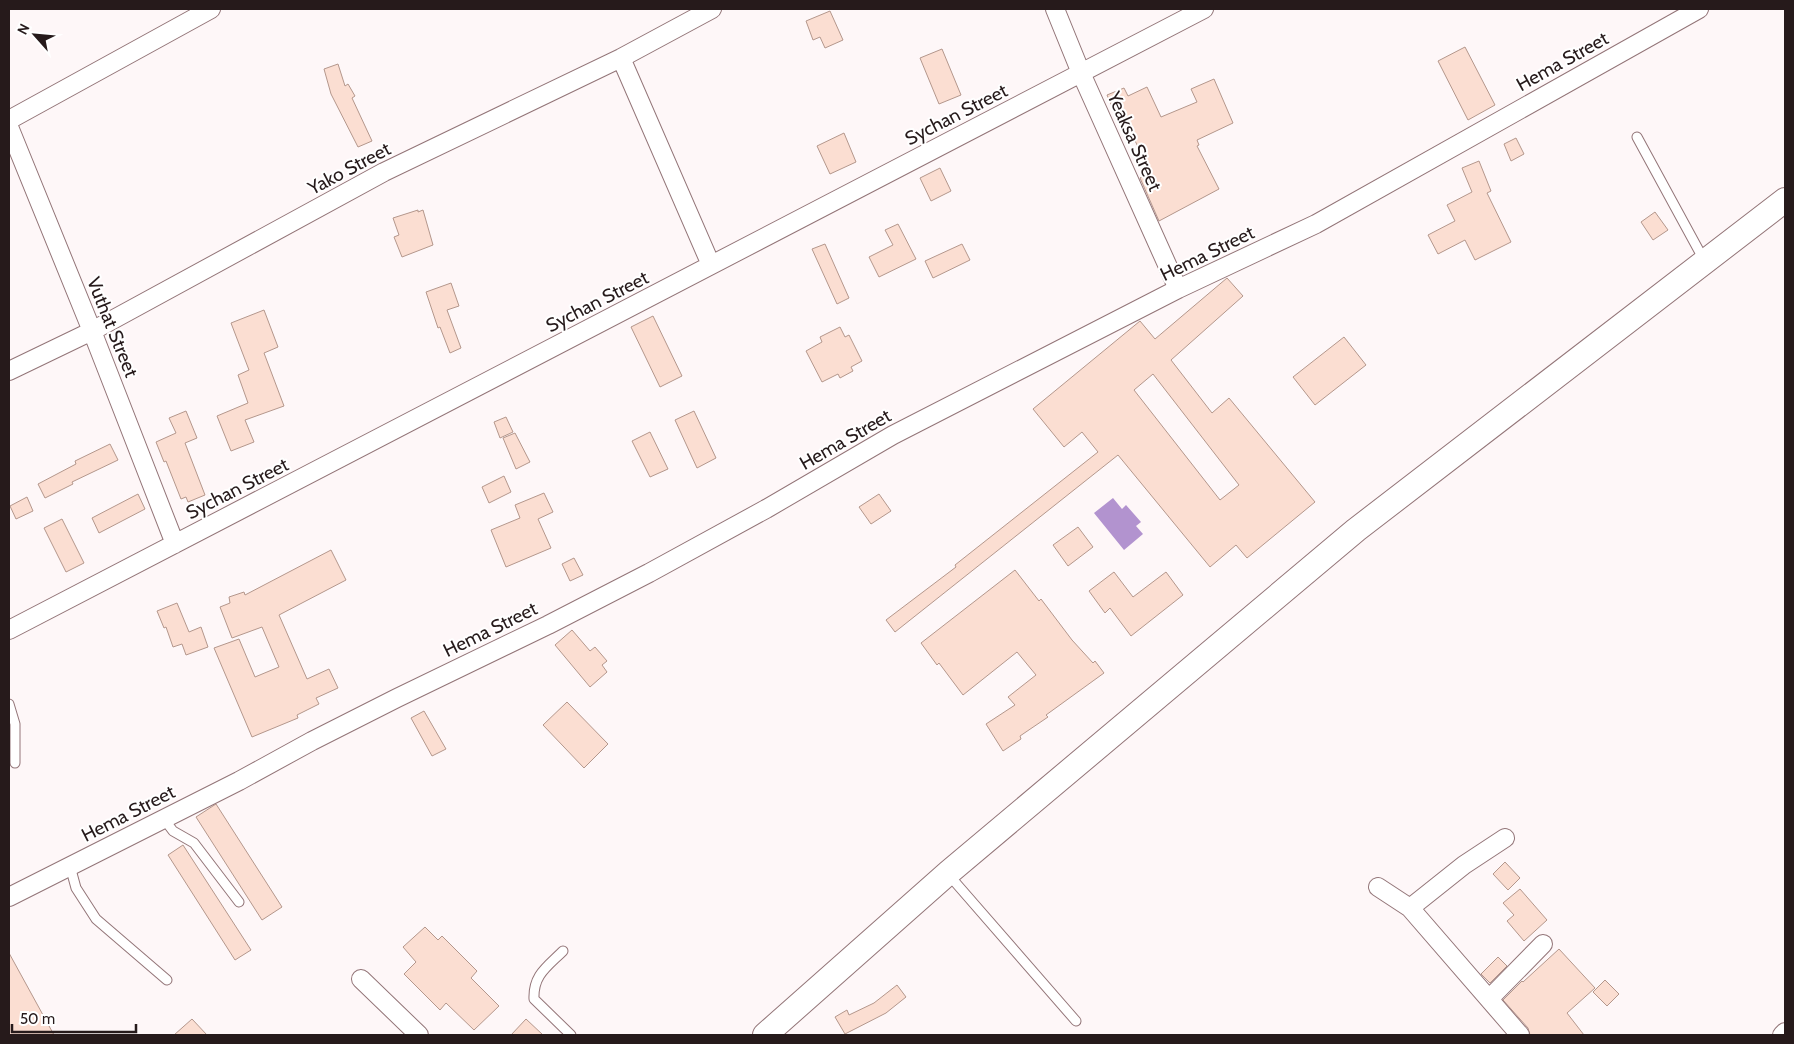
<svg xmlns="http://www.w3.org/2000/svg" width="1794" height="1044" font-family="Cabin,sans-serif">
<style>
.water{fill:#b293cf}
.building{fill:#fbded2;stroke:#b4978c;fill-rule:evenodd}
.lines{fill:none;stroke-linecap:round;stroke-linejoin:round}
.lane-casing{stroke:#937578;stroke-width:11}
.street-casing{stroke:#937578;stroke-width:20}
.secondary-casing{stroke:#937578;stroke-width:26}
.lane{stroke:#fff;stroke-width:9}
.street{stroke:#fff;stroke-width:18}
.secondary{stroke:#fff;stroke-width:24}
.labels{text-anchor:middle;stroke-width:4;stroke-linejoin:round;paint-order:stroke}
.street-label{font-size:19px;fill:#261a1b;stroke:#fff}
</style>
<rect width="100%" height="100%" fill="#fef7f8"/>
<!-- water -->
<path class="water" d="M1113,498L1122,509L1126,505L1141,522L1136,526L1143,534L1124,550L1094,513Z"/>
<!-- building -->
<path class="building" d="M830,11L843,40L825,48L820,37L813,40L806,21Z
M1465,47L1495,105L1468,120L1438,61Z
M942,49L961,95L939,104L920,58Z
M338,64L345,86L348,84L355,96L352,98L372,141L358,147L331,94L324,69Z
M1214,79L1233,123L1197,140L1199,145L1197,146L1219,189L1159,221L1140,178L1150,172L1128,126L1122,129L1107,95L1124,88L1128,96L1147,87L1161,117L1197,102L1191,89Z
M844,133L856,162L830,174L817,146Z
M1516,138L1524,154L1511,161L1504,144Z
M1479,161L1491,191L1487,193L1511,242L1475,260L1465,240L1438,254L1428,235L1455,221L1447,205L1472,192L1462,168Z
M940,168L951,191L931,201L920,178Z
M418,210V212L423,210L433,245L402,257L394,237L399,235L393,218Z
M1655,212L1668,230L1653,240L1641,222Z
M898,224L916,259L879,277L869,257L893,245L885,230Z
M825,244L849,298L837,304L812,249Z
M962,244L970,260L933,278L925,261Z
M1227,278L1243,296L1171,360L1212,413L1229,398L1315,502L1247,558L1236,545L1210,567L1118,455L895,632L886,620L956,567L955,565L1098,452L1082,432L1064,447L1033,409L1140,321L1155,339ZM1153,374L1239,485L1220,500L1134,390Z
M451,283L459,306L447,310L461,348L450,353L440,327L438,328L426,292Z
M264,310L278,347L264,353L284,406L245,420L254,442L231,451L217,416L248,403L238,375L249,370L231,323Z
M653,316L682,376L660,387L631,327Z
M840,327L845,337L849,335L862,361L851,367L853,371L840,378L838,374L822,382L806,351L822,342L820,337Z
M1344,337L1366,365L1315,405L1293,377Z
M186,411L197,438L185,443L205,495L188,502L186,497L181,499L166,461L164,462L156,442L176,433L169,418Z
M694,411L716,458L697,468L675,420Z
M506,417L513,432L500,438L494,422Z
M650,432L668,469L650,477L632,441Z
M515,433L530,462L516,469L503,438Z
M110,444L118,460L72,482L73,484L45,498L38,484L76,464L75,461Z
M504,476L511,492L489,503L482,487Z
M544,493L553,512L538,519L551,548L506,567L491,530L520,518L515,505Z
M138,494L145,509L99,533L92,518Z
M879,494L891,511L871,524L859,507Z
M27,497L33,511L16,519L10,506Z
M62,519L84,563L66,572L44,528Z
M1078,527L1093,547L1068,566L1053,545Z
M331,550L346,580L279,615L307,679L329,669L338,688L316,698L319,704L297,715L298,718L252,737L214,648L239,639L255,677L279,667L262,627L232,638L220,607L230,603L229,597L244,592L245,595Z
M574,558L583,575L570,581L562,564Z
M1015,570L1039,601L1041,599L1072,640L1093,663L1095,661L1104,673L1046,715L1048,717L1020,736L1021,739L1003,751L986,724L1015,705L1008,697L1036,675L1017,652L963,695L939,663L937,665L921,643Z
M1114,572L1133,597L1166,572L1183,595L1131,636L1110,608L1105,613L1089,591Z
M177,603L189,632L201,627L208,647L186,655L182,644L173,647L166,627L164,628L157,611Z
M572,630L590,651L595,647L607,661L602,665L607,672L590,687L555,645Z
M567,702L608,744L584,768L543,725Z
M424,711L446,749L432,756L411,718Z
M216,804L282,907L262,920L196,817Z
M183,845L251,950L235,960L168,855Z
M1505,862L1520,878L1508,890L1493,874Z
M1520,889L1547,920L1524,941L1507,921L1514,915L1503,903Z
M425,927L438,940L442,936L477,971L471,978L499,1006L474,1030L446,1003L440,1010L404,974L416,962L403,947Z
M1559,949L1595,988L1567,1013L1584,1035H1530L1528,1028L1503,1000L1522,981L1523,982Z
M9,953L54,1035H9Z
M1498,957L1507,966L1490,983L1481,974Z
M1605,980L1619,994L1607,1006L1593,992Z
M897,985L906,997L886,1013L845,1034L835,1017L847,1010L849,1015L874,1003Z
M192,1019L207,1035H174Z
M526,1019L543,1035H511Z"/>
<g class="lines">
<!-- lane casing -->
<g class="lane-casing">
<path id="lane" d="M1637,137L1704,260
M9,704L15,724V763
M164,819L173,831L194,843L239,902
M70,866L76,888L96,919L167,980
M948,874L1076,1021
M563,951C547,967 533,975 534,999L571,1035"/>
</g>
<!-- street casing -->
<g class="street-casing">
<path id="street" d="M1055,9L1081,73L1178,289
M621,58L711,265
M9,120L211,9
M9,127L92,331L175,544
M9,371L92,331L384,172L621,58L712,9
M9,630L1204,9
M1378,887L1410,908L1520,1035
M9,897L239,781L312,741L397,698L548,625L649,573L766,509L893,435L1178,289L1316,224L1699,9
M1410,908L1464,865L1505,838
M361,979L419,1035
M1489,999L1543,944
M1782,1035L1785,1032"/>
</g>
<!-- secondary casing -->
<g class="secondary-casing">
<path id="secondary" d="M765,1035L948,873L1356,530L1785,200"/>
</g>
<!-- lane -->
<use href="#lane" class="lane"/>
<!-- street -->
<use href="#street" class="street"/>
<!-- secondary -->
<use href="#secondary" class="secondary"/>
</g>
<g class="labels">
<!-- street labels -->
<g class="street-label">
<text transform="translate(1562 61) rotate(-29)" y="7">Hema Street</text>
<text transform="translate(956 114) rotate(-27)" y="7">Sychan Street</text>
<text transform="translate(1135 141) rotate(66)" y="7">Yeaksa Street</text>
<text transform="translate(349 168) rotate(-28)" y="7">Yako Street</text>
<text transform="translate(1207 253) rotate(-26)" y="7">Hema Street</text>
<text transform="translate(597 301) rotate(-27)" y="7">Sychan Street</text>
<text transform="translate(113 327) rotate(68)" y="7">Vuthat Street</text>
<text transform="translate(845 439) rotate(-30)" y="7">Hema Street</text>
<text transform="translate(237 488) rotate(-27)" y="7">Sychan Street</text>
<text transform="translate(490 629) rotate(-26)" y="7">Hema Street</text>
<text transform="translate(128 813) rotate(-27)" y="7">Hema Street</text>
</g>
</g>
<!-- border -->
<rect width="1794" height="1044" fill="none" stroke="#261a1b" stroke-width="20"/>
<!-- north arrow -->
<g transform="translate(35 35) rotate(297)" stroke="#ffffff" stroke-width="4" paint-order="stroke">
<path d="M0-4L9 19L0 12L-9 19Z" fill="#261a1b"/>
<text y="-8" font-size="14" font-weight="bold" text-anchor="middle" fill="#261a1b">N</text>
</g>
<!-- scale -->
<path d="M12 1024v8h124v-8" fill="none" stroke="#261a1b" stroke-width="2.5"/>
<text x="20" y="1024" font-size="15" fill="#261a1b" stroke="#ffffff" stroke-width="4" paint-order="stroke">50 m</text>
</svg>
